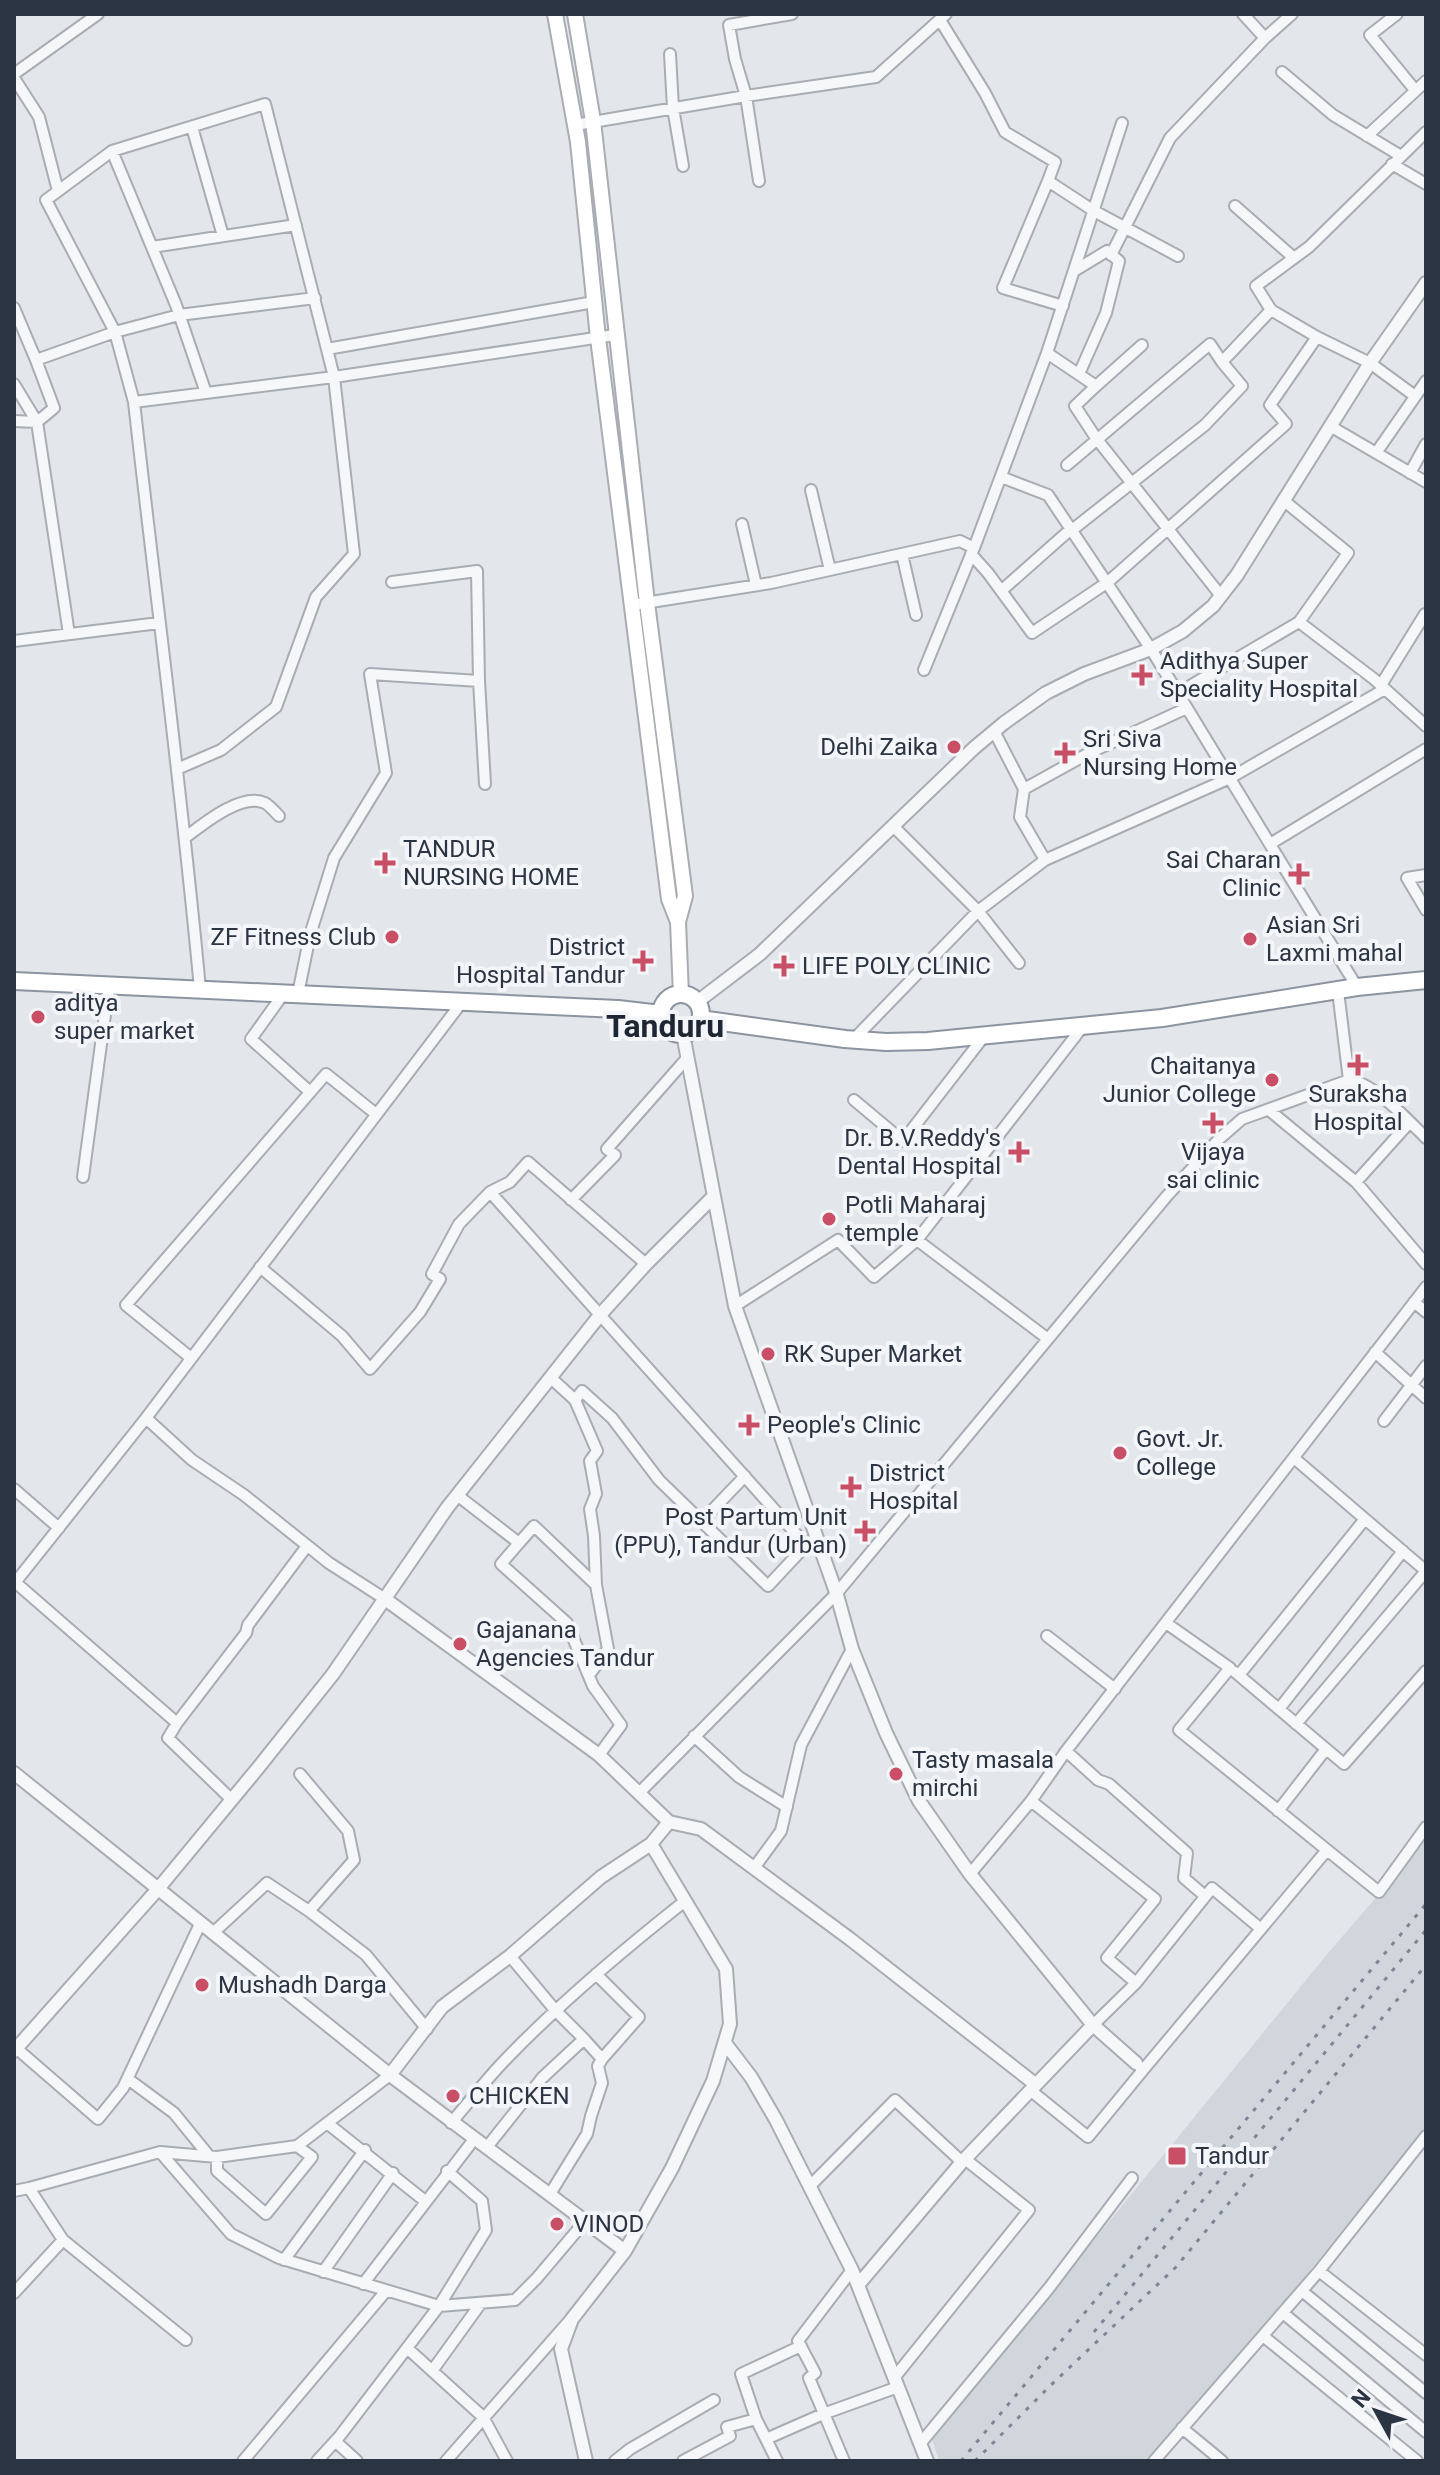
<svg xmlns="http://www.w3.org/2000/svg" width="1440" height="2475" font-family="Roboto,sans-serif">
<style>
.built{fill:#d1d5dc}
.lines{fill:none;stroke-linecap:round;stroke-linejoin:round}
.minor-casing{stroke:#a8adb4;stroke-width:14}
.tertiary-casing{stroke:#a8adb4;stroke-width:16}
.secondary-casing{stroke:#a8adb4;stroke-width:18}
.trunk-casing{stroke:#8b94a0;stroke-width:20}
.minor{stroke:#f5f7f9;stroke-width:10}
.tertiary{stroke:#f5f7f9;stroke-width:12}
.secondary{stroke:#fff;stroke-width:14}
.trunk{stroke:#fff;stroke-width:16}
.rail{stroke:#7d8693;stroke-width:3;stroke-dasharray:4 8;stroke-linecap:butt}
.poi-dot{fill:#c84f65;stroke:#f3f5f8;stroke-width:3}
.labels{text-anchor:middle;stroke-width:8;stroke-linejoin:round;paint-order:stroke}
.poi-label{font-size:24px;fill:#2b3442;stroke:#f3f5f8;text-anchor:start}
.district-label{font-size:32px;font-weight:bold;fill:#1e2533;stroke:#f3f5f8}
</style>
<rect width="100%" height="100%" fill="#e3e6ea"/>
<!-- built -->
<path class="built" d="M1426,1839V2126L1302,2280L1146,2461H939L932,2439L1324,1958Z"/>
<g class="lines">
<!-- minor casing -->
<g class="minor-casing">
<path id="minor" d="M1243,14L1265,38L1292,14
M1397,14L1370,35L1415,90
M940,20L985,93L1005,132L1055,162L1048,181L1094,211L1178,256
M670,54L673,108L683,166
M1282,72L1333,115L1401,156
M14,74L98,14
M14,78L39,117L58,191
M575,125L746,96L876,77L946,14
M192,127L223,236
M1367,136L1426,81
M112,151L46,200L115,332L134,402
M1392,164L1426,184
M759,181L746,96L735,59L729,25L792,14
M1048,181L1003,288L1063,306
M1235,206L1294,258
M152,247L296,225
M1111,255L1170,138L1265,38
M1074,271L1107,251L1119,261L1106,313L1079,374
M14,308L36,360
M1317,337L1370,363L1415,396
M327,349L594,302
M1047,353L1096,386L1075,406L1096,438L1221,596
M14,384L37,422L54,408L36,360L115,332L179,315L315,298
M1096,386L1142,345
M14,421L37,422L69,634
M1330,426L1426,482
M1376,453L1426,381
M1067,465L1210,344L1222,362
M1410,473L1426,444
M1001,477L1048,495L1151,649L1357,987
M811,490L830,570
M1283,500L1348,553L1299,622L1374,679L1426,726
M742,524L756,585
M1072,530L1205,425L1242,386L1222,362L1271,310
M902,554L916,615
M971,554L988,573L1032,633L1108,582L1286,424L1270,405L1317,337L1271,310L1256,286L1309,247L1426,132
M392,582L477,571L479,681
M1001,591L1071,529
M632,605L771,583L960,541L974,548L1047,353L1122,123
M14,641L159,623
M924,670L973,550
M1381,685L1425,614
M1178,693L1299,622
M994,731L1024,789L1089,753L1187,708
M177,769L221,750L276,707L316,597L354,554L334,377L265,104L112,151L176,305L206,393
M1024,789L1020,817L1045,860
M893,826L978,911L1045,860L1230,778L1385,689
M186,837C203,824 242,792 265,803C269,805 275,812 279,816
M1270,844L1426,749
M1426,875L1407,878L1426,910
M200,989C182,793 156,598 134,402L334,377L615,335
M1338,991L1349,1080
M284,993L251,1039L310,1092
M298,994L310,935L334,858L386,773L370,674L479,681L485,784
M853,1040L978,911L1019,963
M854,1100L903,1141L985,1035
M1269,1110L1356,1182
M1410,1122L1356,1182L1426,1264
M83,1177L109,985
M571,1200L615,1155L607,1149L688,1057
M646,1264L528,1162L510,1182L490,1192L806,1545
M260,1267L342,1336L370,1369L420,1312L440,1279L432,1274L459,1224L490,1192
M1414,1302L1426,1312
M735,1306L838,1240L874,1277L917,1240
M1048,1339L917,1240L1084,1025
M1375,1352L1426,1398
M191,1358L126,1305L326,1074L376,1114
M551,1378L575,1400L597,1451L590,1461L596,1494L590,1509L594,1536L596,1585L608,1649L589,1675
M575,1400L582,1391L612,1418L659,1480L768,1586L809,1542
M1384,1421L1426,1366
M14,1489L59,1528
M457,1495L519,1543L501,1564L567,1623L593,1686L621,1725L599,1755
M1365,1519L1426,1571
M702,1521L745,1476
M519,1543L534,1526L596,1585
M15,1582L177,1723L168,1738L232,1800
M14,1584L146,1418
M385,1599L329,1563L244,1495L192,1460L146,1418L462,1002
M1166,1623L1230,1668L1179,1730L1327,1850
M1047,1636L1115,1689
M1235,1672L1344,1764L1426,1671
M1239,1675L1365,1519L1294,1458
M1279,1709L1403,1551
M177,1723L246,1633L248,1625L307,1546
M1296,1724L1426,1571
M694,1736L739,1777L787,1807
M1066,1751L1098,1780L1109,1784L1187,1853L1184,1878L1205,1896
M300,1774L348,1831L354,1860L309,1911L366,1955L427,2029
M640,1792L836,1594L1166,1197L1219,1139L1242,1119L1349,1080C1374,1083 1407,1119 1426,1138
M1031,1801L1155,1899L1107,1958L1136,1983L1093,2025
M1278,1811L1326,1749
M754,1868L781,1831L801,1745L852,1649
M970,1874L1031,1801L1066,1751L1426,1287
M214,1932L267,1883L309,1911
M1136,1983L1212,1888L1261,1929
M584,2039L602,2059L639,2017L596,1974
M16,2048L98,2119L123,2088L201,1922
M1143,2070L1327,1850L1379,1892L1426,1827
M390,2075L297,2146L217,2157L160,2152L231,2234L279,2258L439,2306L486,2230L482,2201L447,2171
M128,2079L174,2113L209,2156
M1030,2090L1088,2137L1143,2070L1140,2067
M327,2123L425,2201
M451,2123C470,2101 488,2077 508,2057C563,2000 623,1950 685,1901
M487,2147L542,2078L584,2039L555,2010L510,1956
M217,2157V2171L266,2214L312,2157L297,2146
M810,2186L895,2100L962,2162
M29,2188L160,2152
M14,2191L29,2188L63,2240L14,2293
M550,2194L587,2134L591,2116L602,2083L598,2066L602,2059
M63,2240L186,2340
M284,2260L365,2150
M1319,2271L1426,2136
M323,2272L393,2173
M363,2284L475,2138
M1302,2291L1426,2393
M1283,2313L1426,2432
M1263,2336L1417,2461
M407,2348L483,2417L507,2461
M432,2371L481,2303
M894,2378L1029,2210L965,2159
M756,2419L741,2374L801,2346
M1182,2428L1222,2461
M335,2441L357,2461
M920,2444L1049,2288L1132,2178
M243,2461L386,2291
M317,2461L339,2437L439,2306L515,2300L537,2278L586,2220
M446,2461L570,2320
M615,2461L630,2449L714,2400
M683,2461L730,2436L727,2427L756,2419L766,2439
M777,2461L766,2439L823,2414L898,2387
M844,2461L809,2378L815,2373L798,2341L852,2270
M1154,2461L1319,2271L1426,2355"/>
</g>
<!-- tertiary casing -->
<g class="tertiary-casing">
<path id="tertiary" d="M697,1002L760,954L974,748L1004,723L1046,693L1084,674L1151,649L1183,631L1213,606L1237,575L1370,363L1426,283
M683,1034L735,1306L837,1595L852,1649L886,1733L919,1801L970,1874L1093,2025L1136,2063
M385,1599L599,1755L669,1822L701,1829L850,1939L1035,2084
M14,1773L390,2075L625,2251
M725,2043L751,2077L776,2120L852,2270L927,2461
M14,2051L158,1889L258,1768L333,1674L447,1508L600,1315L646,1264L714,1196
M390,2075L442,2007L510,1956L601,1877L651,1844L669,1822
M858,2285L962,2162L1093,2025
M586,2461L561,2349L572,2319L625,2251L672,2168L713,2081L730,2024L726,1969L651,1844"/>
</g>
<!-- secondary casing -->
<g class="secondary-casing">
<path id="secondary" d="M555,14L578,142L598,338L669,899L678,922
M575,14L593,121L647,603L685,896L678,922L681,995"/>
</g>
<!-- trunk casing -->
<g class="trunk-casing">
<path id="trunk" d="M14,981L618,1009L661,1014
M661 1014a20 20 0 1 1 40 0a20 20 0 1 1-40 0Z
M700,1019L845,1039L886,1042L928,1041L1162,1018L1357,987L1426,980"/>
</g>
<!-- minor -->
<use href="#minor" class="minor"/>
<!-- tertiary -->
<use href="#tertiary" class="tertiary"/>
<!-- secondary -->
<use href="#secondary" class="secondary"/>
<!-- trunk -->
<use href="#trunk" class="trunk"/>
<!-- rail -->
<path class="rail" d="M1094,2332L1426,1930
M961,2461L1426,1904
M975,2461L1051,2385L1176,2267L1426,1965"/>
</g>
<!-- markers -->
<g class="poi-dot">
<path d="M1138 663h8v8h8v8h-8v8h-8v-8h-8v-8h8z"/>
<circle cx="954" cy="747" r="8"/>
<path d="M1061 741h8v8h8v8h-8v8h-8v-8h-8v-8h8z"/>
<path d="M381 851h8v8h8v8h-8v8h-8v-8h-8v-8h8z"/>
<path d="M1295 862h8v8h8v8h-8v8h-8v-8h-8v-8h8z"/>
<circle cx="392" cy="937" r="8"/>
<circle cx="1250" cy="939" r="8"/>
<path d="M639 949h8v8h8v8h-8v8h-8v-8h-8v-8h8z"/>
<path d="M780 954h8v8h8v8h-8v8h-8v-8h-8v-8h8z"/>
<circle cx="38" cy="1017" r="8"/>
<path d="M1354 1053h8v8h8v8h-8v8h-8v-8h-8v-8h8z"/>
<circle cx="1272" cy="1080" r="8"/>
<path d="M1209 1111h8v8h8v8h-8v8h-8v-8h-8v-8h8z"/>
<path d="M1015 1140h8v8h8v8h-8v8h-8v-8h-8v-8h8z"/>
<circle cx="829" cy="1219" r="8"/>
<circle cx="768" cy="1354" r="8"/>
<path d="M745 1413h8v8h8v8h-8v8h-8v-8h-8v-8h8z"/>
<circle cx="1120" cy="1453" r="8"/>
<path d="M847 1475h8v8h8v8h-8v8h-8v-8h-8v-8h8z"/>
<path d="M861 1519h8v8h8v8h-8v8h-8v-8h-8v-8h8z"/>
<circle cx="460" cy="1644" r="8"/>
<circle cx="896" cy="1774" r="8"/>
<circle cx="202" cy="1985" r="8"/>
<circle cx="453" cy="2096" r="8"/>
<rect x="1167" y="2146" width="20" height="20" rx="4"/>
<circle cx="557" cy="2224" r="8"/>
</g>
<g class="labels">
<!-- poi labels -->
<g class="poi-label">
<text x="1160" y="669">Adithya Super<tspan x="1160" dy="28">Speciality Hospital</tspan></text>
<text x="1083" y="747">Sri Siva<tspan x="1083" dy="28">Nursing Home</tspan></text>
<text x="938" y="755" text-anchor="end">Delhi Zaika</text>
<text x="403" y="857">TANDUR<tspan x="403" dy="28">NURSING HOME</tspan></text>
<text x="1281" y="868" text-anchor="end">Sai Charan<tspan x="1281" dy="28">Clinic</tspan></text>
<text x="1266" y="933">Asian Sri<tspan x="1266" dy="28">Laxmi mahal</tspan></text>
<text x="376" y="945" text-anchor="end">ZF Fitness Club</text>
<text x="625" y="955" text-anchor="end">District<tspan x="625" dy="28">Hospital Tandur</tspan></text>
<text x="802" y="974">LIFE POLY CLINIC</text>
<text x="54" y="1011">aditya<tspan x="54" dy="28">super market</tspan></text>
<text x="1256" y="1074" text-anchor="end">Chaitanya<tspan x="1256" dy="28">Junior College</tspan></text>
<text x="1358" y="1102" text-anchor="middle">Suraksha<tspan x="1358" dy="28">Hospital</tspan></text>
<text x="1001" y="1146" text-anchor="end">Dr. B.V.Reddy's<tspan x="1001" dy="28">Dental Hospital</tspan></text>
<text x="1213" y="1160" text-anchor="middle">Vijaya<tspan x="1213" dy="28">sai clinic</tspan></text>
<text x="845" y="1213">Potli Maharaj<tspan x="845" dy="28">temple</tspan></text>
<text x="784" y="1362">RK Super Market</text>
<text x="767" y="1433">People's Clinic</text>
<text x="1136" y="1447">Govt. Jr.<tspan x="1136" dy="28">College</tspan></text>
<text x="869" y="1481">District<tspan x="869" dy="28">Hospital</tspan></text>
<text x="847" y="1525" text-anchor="end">Post Partum Unit<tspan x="847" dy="28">(PPU), Tandur (Urban)</tspan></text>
<text x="476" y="1638">Gajanana<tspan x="476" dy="28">Agencies Tandur</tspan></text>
<text x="912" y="1768">Tasty masala<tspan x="912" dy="28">mirchi</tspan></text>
<text x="218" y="1993">Mushadh Darga</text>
<text x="469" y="2104">CHICKEN</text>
<text x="1195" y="2164">Tandur</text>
<text x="573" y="2232">VINOD</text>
</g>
<!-- district labels -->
<g class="district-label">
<text x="665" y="1037">Tanduru</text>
</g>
</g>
<!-- border -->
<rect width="1440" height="2475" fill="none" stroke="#2b3442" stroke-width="32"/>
<!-- north arrow -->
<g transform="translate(1376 2411) rotate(310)" stroke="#f3f5f8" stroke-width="6" paint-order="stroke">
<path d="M0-6L14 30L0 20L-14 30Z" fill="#2b3442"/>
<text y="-12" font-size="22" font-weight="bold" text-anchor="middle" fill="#2b3442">N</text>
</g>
</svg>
